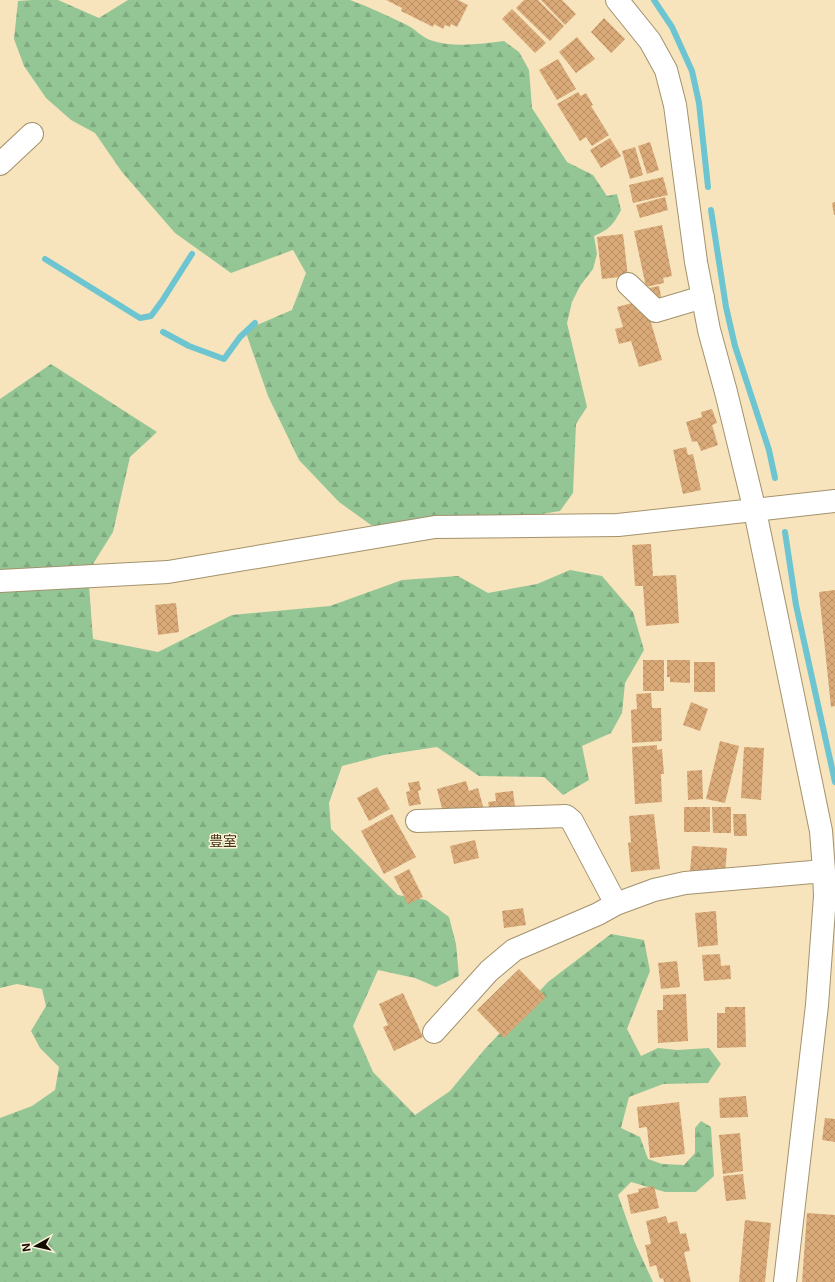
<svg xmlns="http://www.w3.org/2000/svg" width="835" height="1282" font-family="Inter,'Noto Sans JP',sans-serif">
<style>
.forest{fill:url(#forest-firs)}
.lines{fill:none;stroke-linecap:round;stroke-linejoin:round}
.stream{stroke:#6cc5d0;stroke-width:6}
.building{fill:url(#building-cross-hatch)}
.minor-casing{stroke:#a3926d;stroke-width:24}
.minor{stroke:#fff;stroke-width:22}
.labels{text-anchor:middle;stroke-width:3;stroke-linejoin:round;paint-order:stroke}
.quarter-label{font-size:14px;fill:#433411;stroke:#fdf2da}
</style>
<defs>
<pattern id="forest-firs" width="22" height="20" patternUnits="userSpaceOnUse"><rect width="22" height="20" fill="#94c695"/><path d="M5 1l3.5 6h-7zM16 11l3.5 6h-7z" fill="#7fa97f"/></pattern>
<pattern id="building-cross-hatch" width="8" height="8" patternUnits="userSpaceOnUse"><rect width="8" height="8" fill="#daa978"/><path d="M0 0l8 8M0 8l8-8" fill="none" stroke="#ba9066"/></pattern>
</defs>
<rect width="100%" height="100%" fill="#f7e4bc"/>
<!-- forest -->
<path class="forest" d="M32,0H58L99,18L128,0H350C369,7 388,16 407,25C415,29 422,37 430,40C453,48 481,44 504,41L519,52L529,70L532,108L567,162L593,175L607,196L617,194L621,210C613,225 610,229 594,236L597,254L593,269L580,286L572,302L567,323L587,407L576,424L573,493L560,511L501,521L401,525H371L339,502L299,460L268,396L245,330L292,310L306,273L293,250L231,273L175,233L122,172L95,133L71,120L46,98L24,66L14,39L18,1Z
M51,364L157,432L130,457L113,532L88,572L93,639L158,652L232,615L330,606L402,580L458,576L488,593L537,584L570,570L602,576L633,612L644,650L625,683L622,713L611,733L582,746L589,780L563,795L544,777L479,776L437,747L384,755L342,766L329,803L331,829L398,895L426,900L449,917L456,944L459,976L436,987L415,978L378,970L353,1026L373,1072L415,1115L450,1091L484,1050L548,982L611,934L644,940L650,971L627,1029L641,1056L658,1048L677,1050L709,1048L721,1064L708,1083L663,1084L629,1097L621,1128L640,1137L648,1159L662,1164L684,1165L695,1153V1128L701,1121L711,1127L714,1176L696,1192H665L631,1182L618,1195L635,1243L653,1282H0V1118L32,1106L55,1090L59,1067L40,1048L31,1031L46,1006L42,989L17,984L0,988V399Z"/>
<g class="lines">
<!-- stream -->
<path class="stream" d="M654,0L672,27L692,71L699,103L708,187
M711,210L726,307L735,346L769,450L775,478
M45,259L140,318L151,316L162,301L192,254
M163,332L189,346L224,359L240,337L255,323
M785,532L796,605L835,782"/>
</g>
<!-- building -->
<path class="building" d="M386,0H458L468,5L457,27L451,24L450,27L445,25L443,29L434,24L433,27L401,11L402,8Z
M524,0H538L564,26L550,41L516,8Z
M541,0H562L576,14L565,25Z
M512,9L546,43L535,53L502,19Z
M604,18L625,39L611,53L591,32Z
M577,37L595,59L576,73L559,52Z
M558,59L576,89L557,100L539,70Z
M578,92L581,96L586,93L593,105L591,106L609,135L592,146L586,137L580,141L557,104Z
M610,138L621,156L601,168L590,150Z
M650,142L659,170L647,174L638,146Z
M635,147L643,175L630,179L622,151Z
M663,177L668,195L633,203L629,185Z
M665,197L668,210L640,218L636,205Z
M835,202V215H834L832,203Z
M662,225L672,276L663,278L664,283L646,287L634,231Z
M623,234L628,276L602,279L597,237Z
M659,286L662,301L651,302L649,288Z
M636,302L639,312L647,309L662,360L639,367L631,341L619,344L615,329L623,327L617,307Z
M712,409L717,423L712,425L718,445L701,451L697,441L692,442L686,422L702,417L701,412Z
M686,447L688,455L693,454L701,490L683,494L673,450Z
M651,544L653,576L676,575L679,623L646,626L643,586H635L632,545Z
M835,590V706L831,707L819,592Z
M176,603L179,632L158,635L155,605Z
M643,660H664V691H643Z
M667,660H690V683L670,682V677H667Z
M694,662H715V692H694Z
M651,693L652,708H661L662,741L632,743L631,710L637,709L636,694Z
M691,702L708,709L700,731L683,725Z
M720,741L739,746L725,803L706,799Z
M657,745V750L662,749L664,774H661L662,802L635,804L632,747Z
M744,747L764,748L761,800L741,798Z
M702,770L703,799L688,800L687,771Z
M419,781L421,790L418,791L421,804L409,806L406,792L410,791L408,783Z
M466,781L469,791L478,788L484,810L444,816L437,789Z
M377,787L390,809L369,821L357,798Z
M513,791L516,814L491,817L488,802L496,801L495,793Z
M684,807H710V832H684Z
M712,807H731V833H713Z
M392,814L416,857L384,874L361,831Z
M654,814L660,869L631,872L628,843L631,842L629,816Z
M733,814H746L747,836H734Z
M475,840L479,858L454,864L450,846Z
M692,846L727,848L725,875L690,872Z
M409,869L423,897L408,904L394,877Z
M523,908L526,925L504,928L502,911Z
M716,911L718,945L698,947L695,913Z
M720,954L721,966L730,965L731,979L704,981L702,955Z
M677,961L680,987L661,989L658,963Z
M519,969L546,997L504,1038L477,1010Z
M403,993L423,1037L394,1051L383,1027L388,1025L379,1004Z
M686,994L688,1041L658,1043L657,1010H663V995Z
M725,1007H745L746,1047L717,1048V1013H725Z
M746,1096L748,1117L720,1118L719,1098Z
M679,1102L685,1154L650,1158L647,1127L639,1128L637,1107Z
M825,1118L835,1119V1142L822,1140Z
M740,1133L743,1171L723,1174L719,1135Z
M743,1174L746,1199L726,1201L723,1176Z
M654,1186L659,1208L631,1214L627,1195L639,1192L638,1189Z
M807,1213L835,1215V1282H802Z
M666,1216L668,1223L677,1221L680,1234L686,1233L690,1251L684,1252L691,1282H664L663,1278L660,1279L656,1265L650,1267L645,1245L651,1244L646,1221Z
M745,1220L771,1223L765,1282H739Z"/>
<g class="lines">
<!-- minor casing -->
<g class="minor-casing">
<path id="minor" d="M617,0L650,41L666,70L675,105L696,262L709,330L726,392L755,511L821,831L824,871L825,896L817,1005L785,1282
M0,164L32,134
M628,284L656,311L703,297
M0,581L168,572L435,527L618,525L835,501
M417,821L566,816L572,821L616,904
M434,1032L489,971L514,950L598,914L616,904L654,890L685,883L824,871"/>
</g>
<!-- minor -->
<use href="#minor" class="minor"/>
</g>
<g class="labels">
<!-- quarter labels -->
<g class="quarter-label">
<text x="223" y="846">豊室</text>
</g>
</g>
<!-- north arrow -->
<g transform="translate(36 1246) rotate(262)" stroke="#fdf2da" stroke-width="3" paint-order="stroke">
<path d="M0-3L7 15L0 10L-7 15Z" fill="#120c01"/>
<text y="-6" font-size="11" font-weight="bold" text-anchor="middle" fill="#120c01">N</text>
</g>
</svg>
